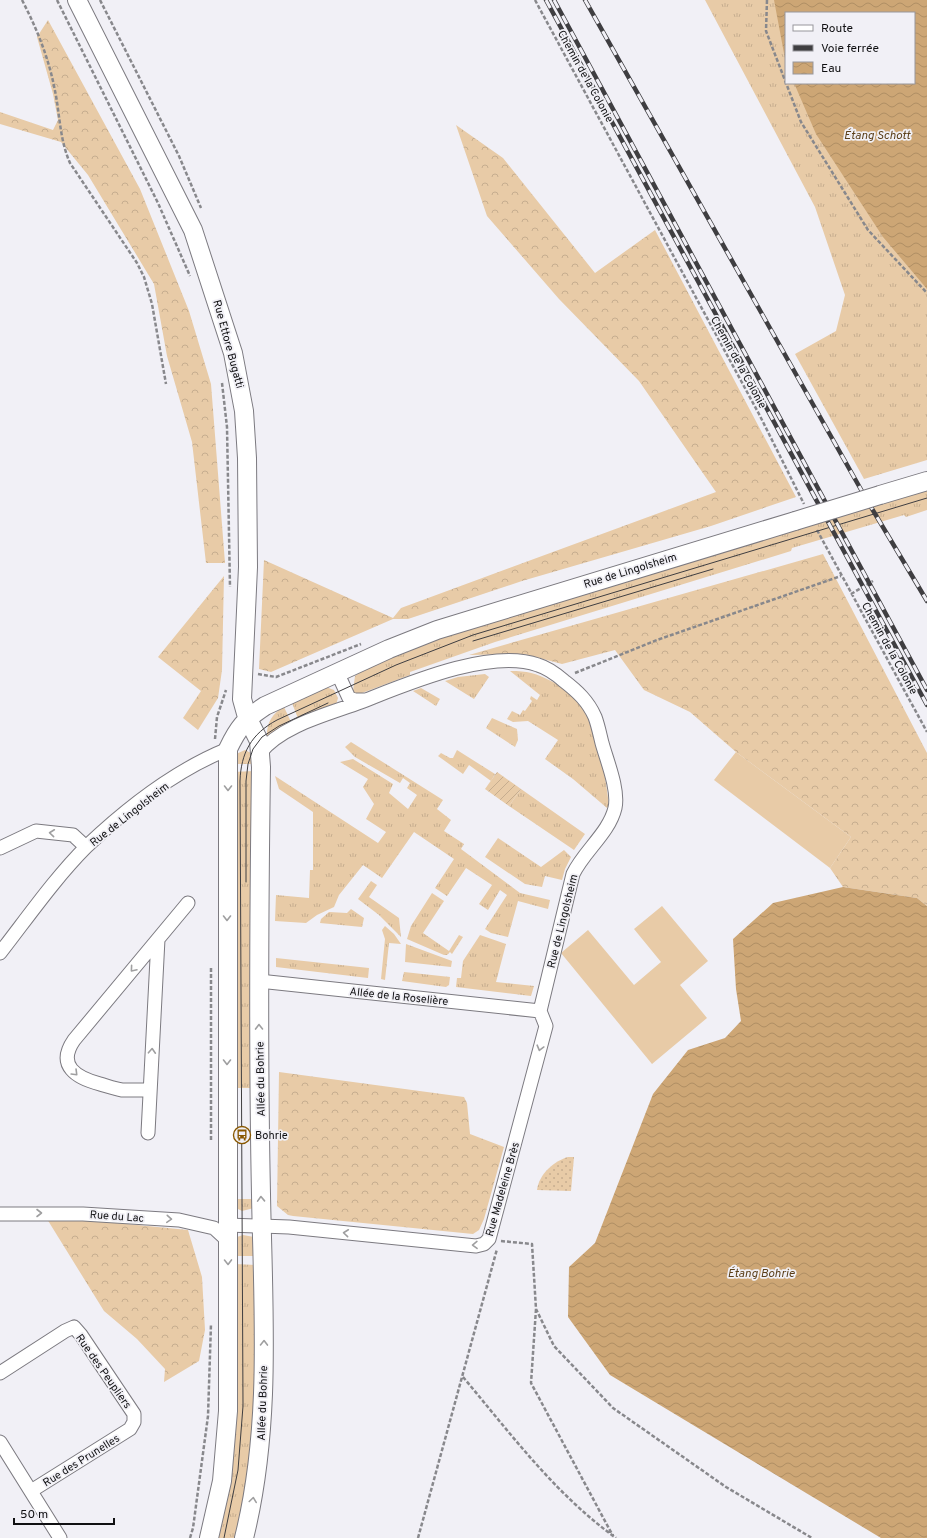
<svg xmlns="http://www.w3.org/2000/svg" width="927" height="1538" font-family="Overpass,sans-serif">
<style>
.grass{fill:url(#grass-tufts);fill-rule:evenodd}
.forest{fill:url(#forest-crowns)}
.park{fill:url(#park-dots)}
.garden{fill:url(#garden-furrows)}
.pitch{fill:#e8cba7}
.water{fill:url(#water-waves)}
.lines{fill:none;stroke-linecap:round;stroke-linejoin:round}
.street-casing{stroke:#7c7a80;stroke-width:15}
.secondary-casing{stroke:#7c7a80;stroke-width:20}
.path{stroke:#88888c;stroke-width:2.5;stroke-dasharray:4 2;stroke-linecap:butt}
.street{stroke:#fff;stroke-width:13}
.secondary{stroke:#fff;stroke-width:18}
.tram{stroke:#3f3e41;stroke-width:1}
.rail-casing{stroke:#3f3e41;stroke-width:4.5}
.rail{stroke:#f1f0f6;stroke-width:3;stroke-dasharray:9;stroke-linecap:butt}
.secondary-bridge-casing{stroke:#7c7a80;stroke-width:20;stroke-linecap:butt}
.secondary-bridge{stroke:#fff;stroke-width:18}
.oneway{stroke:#9f9fa0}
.labels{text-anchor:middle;stroke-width:3.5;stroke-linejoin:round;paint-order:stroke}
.street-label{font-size:11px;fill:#101012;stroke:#f1f0f6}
.poi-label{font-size:11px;fill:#101012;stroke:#f1f0f6;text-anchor:start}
.water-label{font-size:12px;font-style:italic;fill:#5b3f19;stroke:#f1f0f6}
</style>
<defs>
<pattern id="grass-tufts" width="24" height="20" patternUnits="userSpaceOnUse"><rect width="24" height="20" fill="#e8cba7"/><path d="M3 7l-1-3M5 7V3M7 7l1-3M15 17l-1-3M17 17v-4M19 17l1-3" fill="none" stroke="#c6ad8f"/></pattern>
<pattern id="forest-crowns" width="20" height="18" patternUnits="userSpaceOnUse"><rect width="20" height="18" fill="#e8cba7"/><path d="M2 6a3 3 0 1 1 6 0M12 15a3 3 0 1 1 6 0" fill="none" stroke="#c6ad8f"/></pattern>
<pattern id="park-dots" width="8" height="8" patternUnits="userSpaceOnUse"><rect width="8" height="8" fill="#e8cba7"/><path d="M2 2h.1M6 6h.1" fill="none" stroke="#c6ad8f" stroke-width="1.8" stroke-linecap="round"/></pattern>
<pattern id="garden-furrows" width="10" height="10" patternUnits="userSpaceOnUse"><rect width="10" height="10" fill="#e8cba7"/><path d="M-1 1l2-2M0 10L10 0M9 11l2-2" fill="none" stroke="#c6ad8f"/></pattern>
<pattern id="water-waves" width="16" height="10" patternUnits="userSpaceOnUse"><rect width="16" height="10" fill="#cda675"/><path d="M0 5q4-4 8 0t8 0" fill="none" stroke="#af8e64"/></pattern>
</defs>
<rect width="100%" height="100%" fill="#f1f0f6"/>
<!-- grass -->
<path class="grass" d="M705,0H927V460L864,479L795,354L836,331L845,295L815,207ZM786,13H914V83H786Z
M927,488V510L906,517L904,515L792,548L791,551L495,642L410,672V675L362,693L355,694L353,691L355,676L361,671L431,640Z
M510,671C528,671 535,673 551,681C559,685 568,689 574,696C599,724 604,769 609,805L607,808L573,779L545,759L558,740L528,721L513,722L507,719L512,711L520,715L523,710L525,711L532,701L530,699L531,696L537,700L540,695Z
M485,674L489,677L474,699L445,681L458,677Z
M326,687L334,690L338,698L336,705L299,721L292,703Z
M421,688L440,699L436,706L413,691Z
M284,707L292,724L267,738C266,724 272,713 284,707Z
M492,718L517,729L518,740L515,747L486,728Z
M351,742L443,800L437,809L451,820L444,831L464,844L461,849L520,893L550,900L548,909L518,901L508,937L491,933L485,929L507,895L500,890L488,910L479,904L492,885L466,868L447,896L435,888L454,859L414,832L382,878L363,865L339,895L334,907L317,915L306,923L275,921L276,895L309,898L310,870H313V812L279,789L275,776L378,843L386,832L366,819L374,804L363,787L368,779L340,762L353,759L393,784L389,793L408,809L417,795L407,788L410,783L403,778L400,783L355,757L345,747Z
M245,750L251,753L253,764H233L236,754Z
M457,750L495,774L491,781L469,765L463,774L438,756L441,753L450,758H453Z
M254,771L256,1088H233L232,772Z
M521,789L585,834L574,850L509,806Z
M498,838L541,867L564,850L571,857L565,869L562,880L545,876L542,887L525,884L485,857Z
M371,881L377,885L369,897L399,918L401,937L379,915L358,899Z
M432,893L444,901L423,933L449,951L459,935L463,937L452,954L450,952L447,955H444L407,939L411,926Z
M351,909L364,918L362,927L320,923L321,919L329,912L347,913Z
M385,926L394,934L401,944L389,943L385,980L381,979L385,939L382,930Z
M480,935L506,944L496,982L534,986L531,996L456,987L457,978H461L463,961Z
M406,944L452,961L451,967L405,962Z
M276,958L369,968L368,978L276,967Z
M404,972L450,977L449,985L446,987L402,981Z
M234,1199H256L254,1208L242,1211L236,1208Z
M243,1235L254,1237L257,1256H235L237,1237Z
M235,1264L257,1265L256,1425L238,1538H216Z"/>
<!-- forest -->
<path class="forest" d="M48,20L140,189L189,311L211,384L225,563H206L192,442L167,356L154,284L88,175L61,142L0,124V112L53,130L58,120L53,94L37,37Z
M456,125L503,158L595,273L655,230L796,497L711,526L522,581L408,619H393L271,672L259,669L264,560L393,618L401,608L716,492L639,381L559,299L487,216Z
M823,554L927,753V906L917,898L843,887L830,868L851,837L736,752L690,712L644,690L615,650L562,664L524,654L469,655Z
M224,576L222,670L218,698L198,730L183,718L201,691L158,657Z
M279,1072L464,1097L467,1103L470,1134L504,1147L484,1219L479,1230L473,1234L293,1216L288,1215L277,1206Z
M47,1219H76L188,1230L202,1277L205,1330L199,1361L164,1382L165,1369L137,1339L104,1311Z"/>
<!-- park -->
<path class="park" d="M568,1157H574L571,1191L537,1190C539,1174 554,1161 568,1157Z"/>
<!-- garden -->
<path class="garden" d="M497,772L521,789L509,806L485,789Z"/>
<!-- pitch -->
<path class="pitch" d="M736,752L851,837L830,868L714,780Z
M662,906L708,961L680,985L707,1018L652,1064L561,953L588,930L634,985L661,962L634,929Z"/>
<!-- water -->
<path class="water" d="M774,0H927V289L883,237L816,134L794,83H914V13H786V64Z
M843,887L917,898L927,906V1538H881L610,1375L568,1317L569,1267L595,1243L653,1094L688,1050L725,1038L741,1021L736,989L733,939L773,903Z"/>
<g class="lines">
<!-- street casing -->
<g class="street-casing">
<path id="street" d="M337,672L349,698L355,700H365
M260,753C282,725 329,714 361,702C407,684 490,648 538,665C548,668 556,674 564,681C577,691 588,701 595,717C598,725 600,735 602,743C607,761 619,790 615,808C609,833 584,851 573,874L540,1011
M0,848L36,831L73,835L86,847
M0,953C28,917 55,878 87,846C127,808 176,770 228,749
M259,981L540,1011
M150,1090C141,1090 131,1090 122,1090C115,1089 107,1086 100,1084C77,1078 56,1066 74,1040L188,903
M148,1133L158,939
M0,1214H83L179,1220L214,1228L227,1240
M227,1225L289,1227L476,1246L484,1244L489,1239L546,1026L540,1011
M0,1373L65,1331L74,1327L81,1335L134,1414V1422L130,1429L31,1491
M0,1442L60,1538"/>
</g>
<!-- secondary casing -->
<g class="secondary-casing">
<path id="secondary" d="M77,0L193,230L233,353L244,411L247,458L248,567L242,699L247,717L259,741L261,767C259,910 258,1052 261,1194C263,1309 272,1426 244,1538
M880,495L927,481
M209,1538L222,1481L228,1411V749C238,728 245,719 265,706L389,649L437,630L795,521"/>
</g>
<!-- path -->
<path class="path" d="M22,0C36,27 48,56 54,86C60,112 59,138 70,163L137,263L144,277L152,304L166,384
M57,0L158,203L190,276
M100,0L179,156L201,208
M535,0L759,414L804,504
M767,0L766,31L801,122L868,230L927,293
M222,383L227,427L230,587
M817,530L927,732
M851,594L873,581
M575,673L657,640L841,576
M258,674L276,677L361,644
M215,739L217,717L226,690
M211,968V1141
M501,1241L532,1244L536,1309L554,1346L613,1408L726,1487L812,1538
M536,1309L531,1383L613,1536
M463,1377C511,1434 555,1494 616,1538
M190,1538L193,1528L208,1416L211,1324
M418,1538L497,1249"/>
<!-- street -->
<use href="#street" class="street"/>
<!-- secondary -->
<use href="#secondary" class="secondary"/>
<!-- tram -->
<path class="tram" d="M473,641L713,569
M246,882V781L248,764L253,749L262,737L279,726L328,703
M224,1538L238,1470L243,1406L240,781C241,753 251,734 277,720L396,665L473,635L927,498"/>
<!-- rail casing -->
<g class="rail-casing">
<path id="rail" d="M546,0L927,705
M554,0L927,690
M585,0L868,502L927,601"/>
</g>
<!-- rail -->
<use href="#rail" class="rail"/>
<!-- secondary-bridge casing -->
<g class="secondary-bridge-casing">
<path id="secondary-bridge" d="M795,521L880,495"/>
</g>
<!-- secondary-bridge -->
<use href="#secondary-bridge" class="secondary-bridge"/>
</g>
<!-- one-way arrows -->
<defs><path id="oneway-chevron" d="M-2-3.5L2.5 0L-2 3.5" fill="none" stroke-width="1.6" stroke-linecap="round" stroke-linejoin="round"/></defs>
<g class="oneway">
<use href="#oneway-chevron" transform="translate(228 788) rotate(90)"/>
<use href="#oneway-chevron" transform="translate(52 833) rotate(-174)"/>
<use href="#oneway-chevron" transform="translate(227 918) rotate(90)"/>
<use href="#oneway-chevron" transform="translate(133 969) rotate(130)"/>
<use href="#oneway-chevron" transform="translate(259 1027) rotate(-91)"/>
<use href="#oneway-chevron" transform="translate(540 1048) rotate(105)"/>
<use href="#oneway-chevron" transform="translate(152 1051) rotate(-87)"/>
<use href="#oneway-chevron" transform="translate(227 1062) rotate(90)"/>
<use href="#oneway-chevron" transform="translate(75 1073) rotate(45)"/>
<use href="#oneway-chevron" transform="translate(261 1199) rotate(-92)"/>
<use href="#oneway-chevron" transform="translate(39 1213)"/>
<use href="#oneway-chevron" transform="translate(169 1219) rotate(4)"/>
<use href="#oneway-chevron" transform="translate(346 1233) rotate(-174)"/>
<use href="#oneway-chevron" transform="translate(475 1245) rotate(179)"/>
<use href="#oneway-chevron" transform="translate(228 1262) rotate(89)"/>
<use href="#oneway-chevron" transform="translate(264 1343) rotate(-89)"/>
<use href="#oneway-chevron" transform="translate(253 1500) rotate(-82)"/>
</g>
<!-- icons -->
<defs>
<g id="bus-ring" transform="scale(0.9)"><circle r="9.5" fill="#f1f0f6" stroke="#895800" stroke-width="1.5"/><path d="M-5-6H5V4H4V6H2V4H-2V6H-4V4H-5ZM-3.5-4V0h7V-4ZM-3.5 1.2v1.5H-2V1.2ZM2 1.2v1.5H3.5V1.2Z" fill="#895800"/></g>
</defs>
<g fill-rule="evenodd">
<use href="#bus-ring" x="242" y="1135"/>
</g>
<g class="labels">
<!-- street labels -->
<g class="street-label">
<text transform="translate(586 76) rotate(61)" y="4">Chemin de la Colonie</text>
<text transform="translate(229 344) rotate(75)" y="4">Rue Ettore Bugatti</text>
<text transform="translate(739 362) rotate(61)" y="4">Chemin de la Colonie</text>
<text transform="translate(630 570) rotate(-17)" y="4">Rue de Lingolsheim</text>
<text transform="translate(890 648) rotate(61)" y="4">Chemin de la Colonie</text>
<text transform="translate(129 814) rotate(-38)" y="4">Rue de Lingolsheim</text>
<text transform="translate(562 921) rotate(-76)" y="4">Rue de Lingolsheim</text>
<text transform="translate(399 996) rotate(6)" y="4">Allée de la Roselière</text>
<text transform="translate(260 1079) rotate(-91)" y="4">Allée du Bohrie</text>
<text transform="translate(502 1189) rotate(-74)" y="4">Rue Madeleine Brès</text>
<text transform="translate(117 1216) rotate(4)" y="4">Rue du Lac</text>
<text transform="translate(104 1371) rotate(55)" y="4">Rue des Peupliers</text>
<text transform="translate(262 1403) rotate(-88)" y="4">Allée du Bohrie</text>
<text transform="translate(81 1460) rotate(-32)" y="4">Rue des Prunelles</text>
</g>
<!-- poi labels -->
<g class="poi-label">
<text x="255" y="1139">Bohrie</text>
</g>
<!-- water labels -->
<g class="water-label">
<text x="877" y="139">Étang Schott</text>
<text x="761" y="1277">Étang Bohrie</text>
</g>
</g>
<!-- legend -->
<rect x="785" y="12" width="130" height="72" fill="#f1f0f6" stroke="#97969b"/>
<rect x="793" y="25" width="20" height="6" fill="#ffffff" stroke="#97969b"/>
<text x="821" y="32" font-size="12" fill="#101012">Route</text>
<rect x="793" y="45" width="20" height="6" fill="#3f3e41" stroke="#97969b"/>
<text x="821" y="52" font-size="12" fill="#101012">Voie ferrée</text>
<rect x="793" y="62" width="20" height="12" fill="url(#water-waves)" stroke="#97969b"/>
<text x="821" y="72" font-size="12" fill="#101012">Eau</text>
<!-- scale -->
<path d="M14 1518v6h100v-6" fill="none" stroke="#101012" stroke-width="2"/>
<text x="20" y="1518" font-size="12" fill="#101012" stroke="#f1f0f6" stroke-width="3" paint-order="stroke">50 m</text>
</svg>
